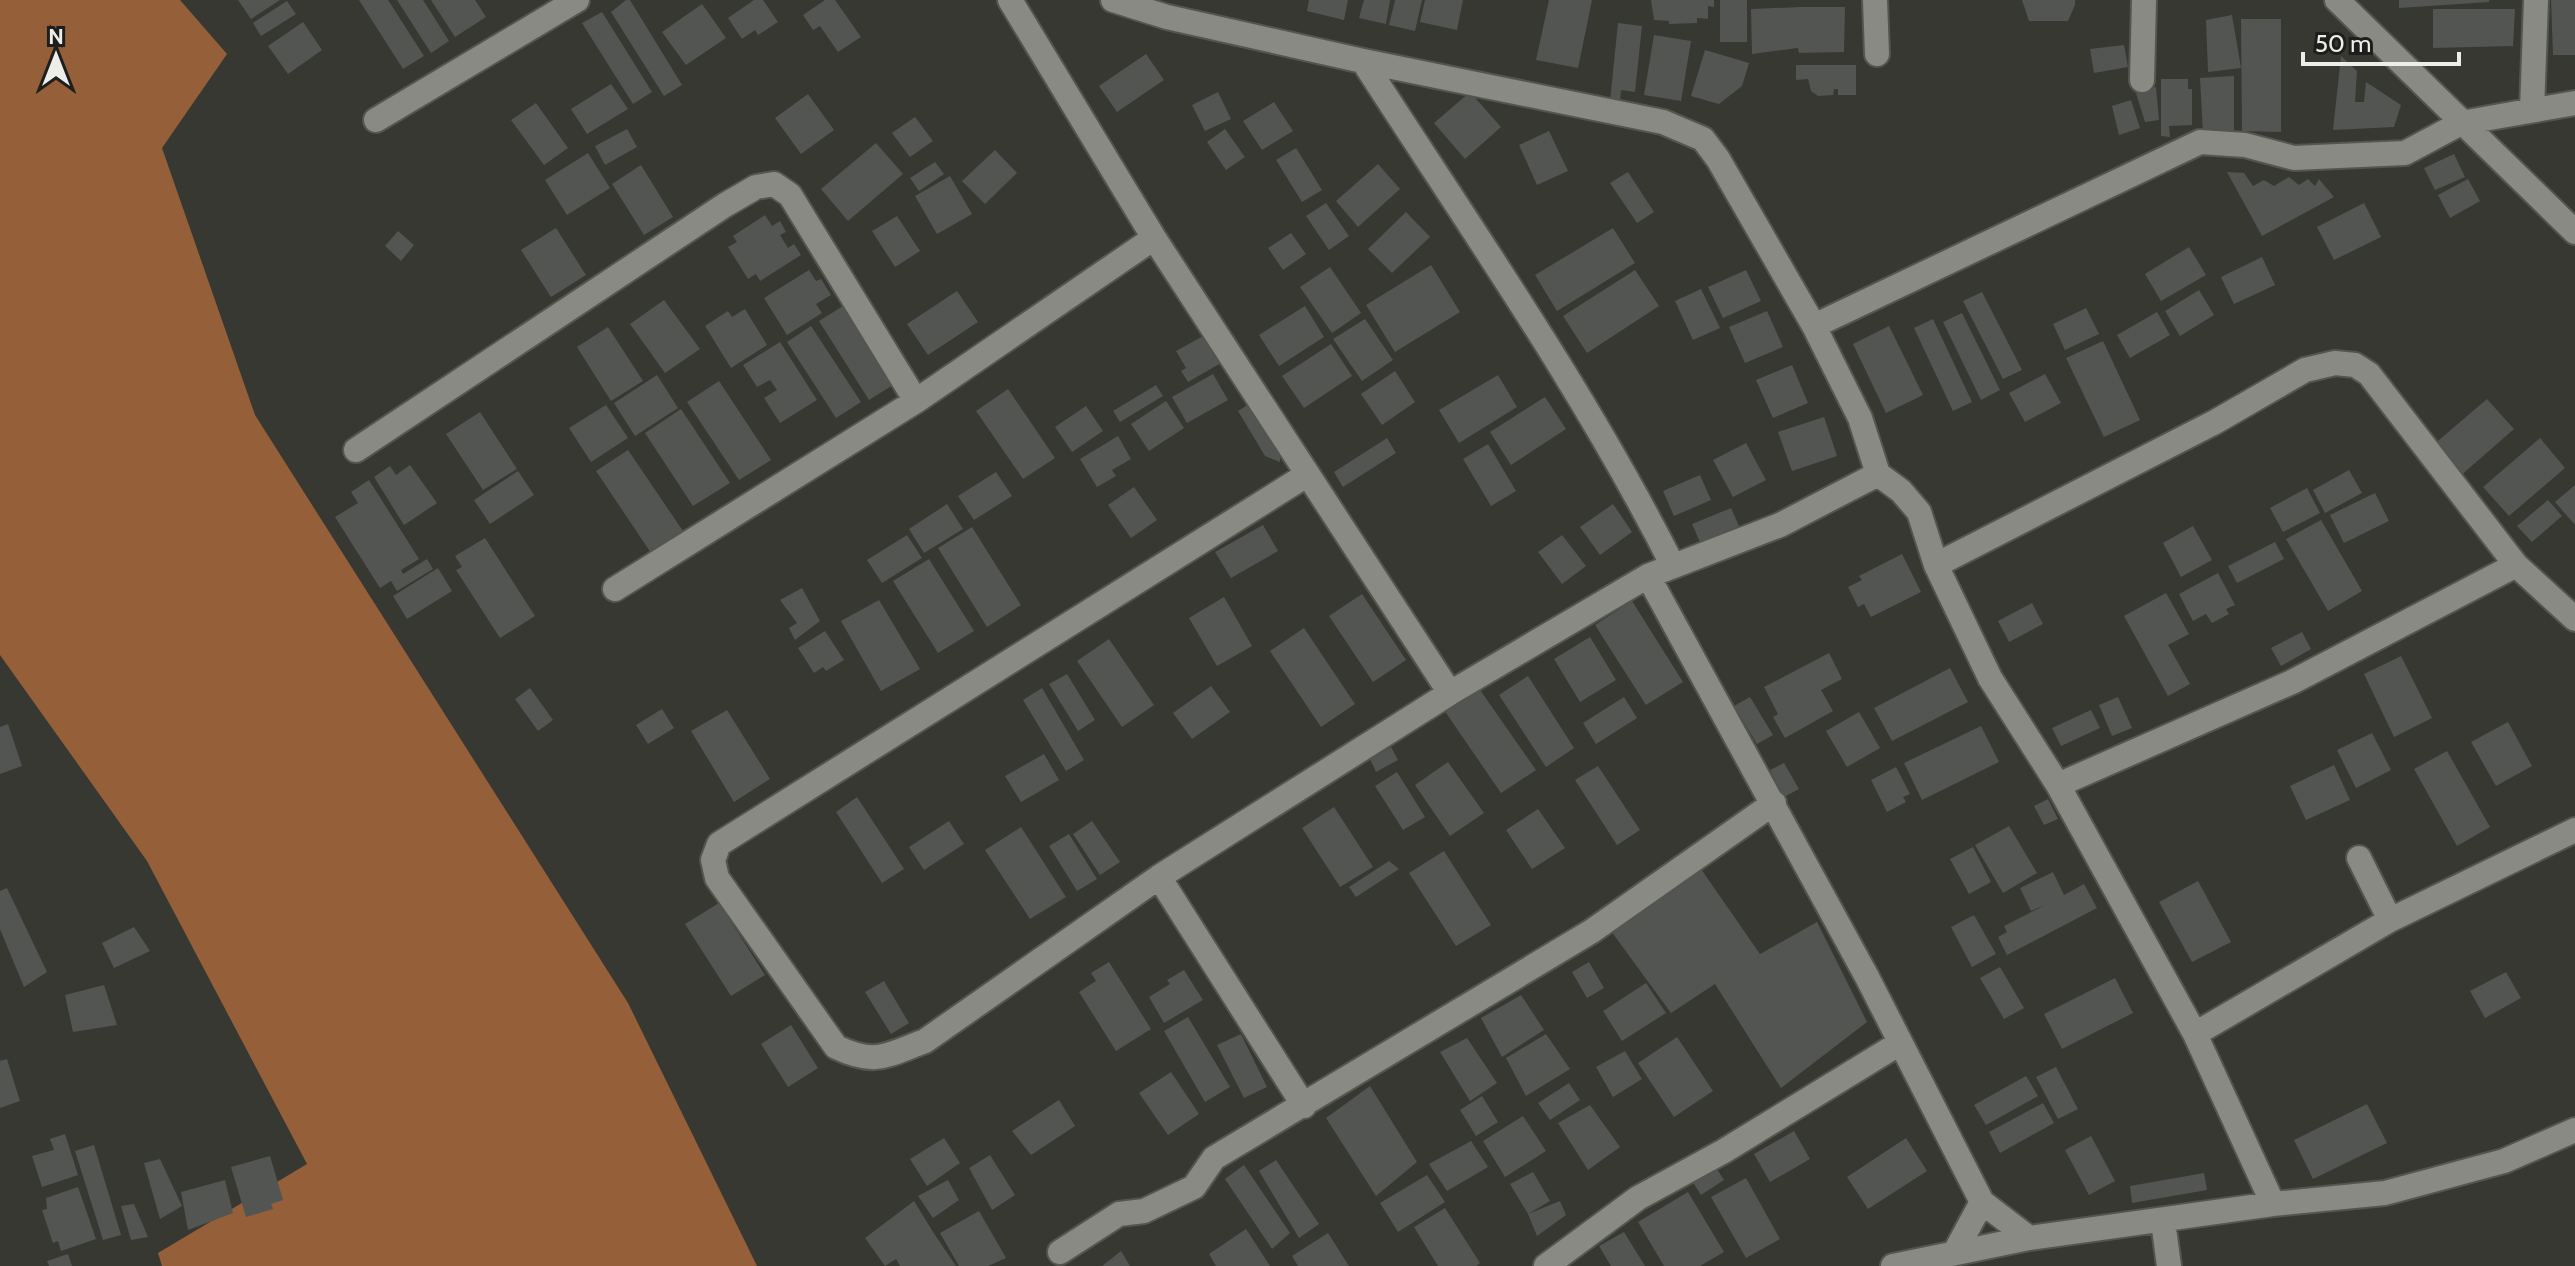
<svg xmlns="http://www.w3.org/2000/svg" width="2575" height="1266" font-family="Cabin,sans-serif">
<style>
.forest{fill:#956039}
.building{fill:#525551}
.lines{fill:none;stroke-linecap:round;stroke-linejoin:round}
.minor-casing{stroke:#555550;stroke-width:28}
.minor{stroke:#898a84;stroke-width:24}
</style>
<rect width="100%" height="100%" fill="#373832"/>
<!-- forest -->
<path class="forest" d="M0,0H180L227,54L162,148L255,415L628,1003L757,1266H162L158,1253L307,1164L147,861L0,655Z"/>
<!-- building -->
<path class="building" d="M238,0H280L251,19Z
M359,0H388L424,56L403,69Z
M397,0H423L449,41L431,53Z
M431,0H475L486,17L455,37Z
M626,0H630L682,85L664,96L611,12Z
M754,0H763L778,22L758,35L755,30L742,39L728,18Z
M825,0H835L861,37L838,52L820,26L813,30L803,15Z
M1309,0H1348L1344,20L1307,11Z
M1364,0H1390L1386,24L1359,18Z
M1395,0H1422L1415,31L1389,25Z
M1425,0H1463L1457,30L1420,22Z
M1549,0H1592L1578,68L1536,60Z
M1651,0H1714V7L1708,6V19L1697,18V23L1669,24V21L1654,20Z
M1720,0H1747V42H1720Z
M2022,0H2075V5L2068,21H2029Z
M2399,0H2489V2L2399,8Z
M2551,0H2575V55H2553Z
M287,1L296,14L261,36L253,23Z
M702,4L726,38L686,65L662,32Z
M1801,7H1845L1844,52L1799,53L1798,48L1752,54L1751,9Z
M2433,9H2515L2513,46L2433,48Z
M602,12L652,92L633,104L582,23Z
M2232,15L2241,68L2208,72L2206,20Z
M2241,19H2281V132L2242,131Z
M303,22L322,50L288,74L268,46Z
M1618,23L1642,26L1635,92L1621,90L1620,102L1610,101Z
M1654,35L1691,41L1681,101L1644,95Z
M2124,45L2128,67L2094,73L2090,49Z
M1705,50L1749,63L1742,86L1719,104L1691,96Z
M1146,54L1164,80L1117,112L1099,86Z
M2341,56L2357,71L2355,102H2364L2366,82L2401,105L2394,127L2333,130Z
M1796,65H1856V95H1838V89H1834L1833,95L1818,96L1811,91L1808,79L1796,80Z
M2234,76V131L2203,133L2200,78Z
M2161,79H2188V89H2192V125L2169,126L2170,137L2161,136Z
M611,84L628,109L587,134L571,109Z
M2156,87L2159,120L2145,122L2135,90Z
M1218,92L1231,119L1205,131L1192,105Z
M1470,92L1501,127L1465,159L1434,123Z
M808,94L834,130L801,154L775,118Z
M2131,100L2140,128L2119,135L2112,106Z
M1274,102L1293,131L1262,150L1243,121Z
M536,103L568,148L544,165L511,120Z
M915,117L933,141L910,157L892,133Z
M627,129L637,147L605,165L595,146Z
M1225,129L1245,157L1226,170L1207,142Z
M1549,131L1568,171L1537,185L1519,145Z
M876,143L903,174L848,221L821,189Z
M1296,148L1322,190L1302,202L1276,160Z
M995,150L1017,173L985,204L962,181Z
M588,153L610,188L567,215L545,180Z
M2454,154L2465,177L2435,190L2424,168Z
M935,162L944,174L919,191L910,178Z
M1378,164L1400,189L1358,227L1336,201Z
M641,165L673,217L644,235L612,184Z
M1628,172L1654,212L1637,223L1610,183Z
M2227,172L2244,173L2253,186L2264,180L2274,186L2289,177L2299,185L2308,179L2315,186L2319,179L2334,197L2262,236Z
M950,176L972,214L937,234L915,196Z
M2468,179L2480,201L2450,218L2438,195Z
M1326,203L1349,236L1329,250L1306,216Z
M2364,203L2381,237L2334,260L2317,227Z
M1406,212L1430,237L1392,273L1368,249Z
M765,215L772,226L780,221L786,232L780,235L788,248L794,244L801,255L760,281L756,274L748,279L728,247L737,242L733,236Z
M897,216L920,251L895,267L872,231Z
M556,228L586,275L551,297L521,250Z
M1613,228L1635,263L1557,311L1535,275Z
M398,231L414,245L401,261L385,246Z
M1291,233L1306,254L1283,270L1268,248Z
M2189,247L2206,275L2161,301L2145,274Z
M2262,257L2275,285L2234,304L2221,277Z
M1431,265L1460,312L1395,352L1366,305Z
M1330,267L1361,313L1332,333L1300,287Z
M809,270L816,281L821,279L831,295L816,304L822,313L787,335L764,298Z
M1635,270L1659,306L1587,353L1563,316Z
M1746,270L1761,301L1723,318L1708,287Z
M1701,289L1720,328L1693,340L1675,301Z
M2199,290L2214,315L2180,336L2165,311Z
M957,291L978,322L928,355L907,324Z
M1982,292L2022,370L2003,379L1963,301Z
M664,300L700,349L665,373L630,324Z
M843,306L893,385L869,400L819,321Z
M1305,306L1324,337L1279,366L1259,335Z
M2086,308L2099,334L2065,350L2053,324Z
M745,309L767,345L731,368L705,326L728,311L732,317Z
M1767,311L1783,347L1745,363L1729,327Z
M2157,312L2170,335L2130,358L2117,335Z
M1962,313L2000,390L1981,400L1943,322Z
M1365,319L1393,360L1362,381L1333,339Z
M1933,319L1972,402L1953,411L1914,328Z
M811,326L861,402L836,418L787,342Z
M1889,326L1923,395L1886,413L1853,344Z
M608,327L643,381L611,401L577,347Z
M1205,335L1221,363L1188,382L1181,371L1186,368L1176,351Z
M2103,341L2140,420L2104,437L2066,358Z
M780,342L817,400L780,423L764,398L777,390L770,380L757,387L743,365Z
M1331,344L1352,376L1304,408L1282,376Z
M1792,365L1808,403L1773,418L1756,380Z
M1395,371L1415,402L1382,425L1361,394Z
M1213,374L1228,400L1187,423L1172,397Z
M2045,374L2061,403L2025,422L2009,393Z
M657,375L678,408L635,436L614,403Z
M1498,375L1517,407L1459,443L1439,410Z
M719,381L771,460L739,480L687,402Z
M1156,385L1163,396L1120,422L1113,411Z
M1008,389L1055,458L1023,479L976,411Z
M1545,397L1566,429L1511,465L1490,432Z
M2487,399L2514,429L2459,477L2432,446Z
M1166,401L1184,428L1149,451L1131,424Z
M1254,401L1281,445L1280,462L1265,456L1238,411Z
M606,405L628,438L591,462L569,428Z
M1086,406L1103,431L1072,452L1055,427Z
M681,409L730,483L693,506L645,433Z
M480,412L517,469L483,490L446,434Z
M1824,417L1837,456L1792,471L1778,432Z
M1118,436L1131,459L1112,470L1116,476L1097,487L1080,459Z
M1387,438L1396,453L1343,487L1334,472Z
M2540,438L2565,468L2509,516L2483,487Z
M1746,443L1766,480L1733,497L1713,460Z
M1488,444L1516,491L1491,506L1463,459Z
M628,450L683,531L651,553L596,471Z
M410,465L437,503L404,525L374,477L390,466L396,475Z
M2349,470L2362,493L2325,513L2313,490Z
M518,471L534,495L490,524L474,500Z
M996,472L1012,496L974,520L958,496Z
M1700,475L1711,500L1674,516L1663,491Z
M369,480L419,559L401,570L403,574L427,559L433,569L397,591L391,581L380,588L335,517L358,503L351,492Z
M2575,485V525L2555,502Z
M1134,487L1157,520L1131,538L1108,505Z
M2307,488L2320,513L2283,532L2270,508Z
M2375,493L2389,521L2344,543L2330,515Z
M2548,500L2562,516L2532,542L2517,526Z
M947,504L963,529L924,553L909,529Z
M1613,504L1632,532L1600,555L1580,527Z
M1731,508L1739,526L1700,542L1692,524Z
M2321,520L2362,591L2328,611L2286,539Z
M1263,525L1278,551L1231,578L1215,552Z
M2193,526L2212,560L2181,577L2163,543Z
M972,527L1021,605L987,627L938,548Z
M907,535L922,558L882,583L867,560Z
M1562,535L1586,566L1562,584L1538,552Z
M485,538L535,616L500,638L456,570L462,567L455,556Z
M2275,542L2284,559L2237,583L2228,566Z
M1902,554L1921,592L1871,617L1864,604L1858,607L1848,587L1862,580L1859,576Z
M929,559L974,631L938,653L893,581Z
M438,568L452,591L407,619L393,596Z
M2218,573L2235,605L2226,609L2229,614L2212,623L2206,614L2193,621L2179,594Z
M802,588L820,621L795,640L789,628L797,623L780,600Z
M2166,593L2189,634L2168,645L2190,684L2168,696L2124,616Z
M1362,594L1406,660L1373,682L1329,616Z
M1224,597L1252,646L1217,666L1189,618Z
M879,600L920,669L881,691L841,621Z
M1632,601L1683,682L1646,705L1595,625Z
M2032,603L2043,624L2009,642L1998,621Z
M1304,628L1355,704L1321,727L1270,651Z
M825,631L844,660L826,671L823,667L814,673L798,648Z
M2302,632L2311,649L2281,666L2271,648Z
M1590,637L1616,680L1580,702L1554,659Z
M1109,639L1154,705L1122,727L1077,661Z
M1829,653L1842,679L1821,690L1833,711L1785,738L1773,717L1778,714L1764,687Z
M2401,656L2432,718L2394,737L2364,674Z
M1950,668L1968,702L1892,741L1874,708Z
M1067,674L1095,720L1078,731L1049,684Z
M1528,676L1574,748L1546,767L1499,695Z
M1211,686L1230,712L1192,739L1173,713Z
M1478,687L1536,770L1501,793L1444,710Z
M530,688L553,720L538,731L515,699Z
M1042,688L1084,760L1066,771L1023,700Z
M1624,697L1637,718L1596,744L1583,723Z
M1750,697L1773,735L1757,744L1734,706Z
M2118,697L2132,728L2112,736L2099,705Z
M662,709L674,728L648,744L636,725Z
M727,710L770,779L734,802L691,731Z
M2091,710L2100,728L2061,746L2052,728Z
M1859,712L1880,748L1847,767L1826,731Z
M2508,722L2532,766L2496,786L2471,742Z
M8,724L22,766L0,774V727Z
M1981,726L1999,762L1922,800L1904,763Z
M2372,733L2391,770L2356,788L2337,750Z
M1391,747L1398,760L1376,772L1370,759Z
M2447,751L2490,827L2457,846L2414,769Z
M1044,754L1059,780L1021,802L1005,776Z
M1448,762L1484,813L1450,836L1415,785Z
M1784,763L1799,789L1784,797L1770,770Z
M2334,765L2350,800L2306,820L2290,786Z
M1598,766L1640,830L1617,845L1575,780Z
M1896,767L1910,794L1903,797L1906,802L1887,812L1871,780Z
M1397,772L1425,817L1403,830L1375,786Z
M857,797L904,869L882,883L836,812Z
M2048,799L2058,819L2044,825L2034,806Z
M1334,807L1373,867L1340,887L1302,828Z
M1538,809L1565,848L1532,869L1506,830Z
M949,821L964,844L924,870L909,847Z
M1092,821L1120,862L1100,875L1073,834Z
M2009,826L2037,873L2003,893L1975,845Z
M1021,827L1066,897L1030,919L985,850Z
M1069,834L1097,879L1077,891L1049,846Z
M1973,847L1991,882L1969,894L1950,859Z
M1444,851L1491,925L1456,946L1409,873Z
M1389,861L1399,869L1356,897L1349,887Z
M1701,869L1760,954L1817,922L1867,1022L1781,1088L1715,984L1671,1013L1611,931Z
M2053,872L2064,895L2084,884L2097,908L2007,955L1998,937L2007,932L2004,926L2045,905L2031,911L2020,888Z
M2198,881L2231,942L2192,962L2159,902Z
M7,888L47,972L24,987L0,929V891Z
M719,903L765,975L731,996L685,924Z
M1974,915L1996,954L1972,967L1951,927Z
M134,927L150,951L114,968L102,943Z
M1109,962L1151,1029L1116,1051L1079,992L1096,981L1091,973Z
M1589,962L1604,988L1587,998L1572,972Z
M2000,967L2024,1008L2004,1019L1980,978Z
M1184,970L1203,1000L1164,1023L1149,997L1170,984L1167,980Z
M2506,972L2521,998L2485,1018L2470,991Z
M2115,978L2133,1013L2062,1049L2044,1014Z
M884,981L909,1023L891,1034L865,992Z
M1646,983L1666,1013L1622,1041L1603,1011Z
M104,985L117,1025L73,1032L65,995Z
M1521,995L1544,1030L1502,1057L1481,1018Z
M1188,1017L1230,1087L1205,1102L1164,1031Z
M791,1025L818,1068L788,1087L761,1044Z
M1241,1034L1267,1087L1244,1098L1217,1045Z
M1546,1034L1570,1069L1526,1096L1506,1058Z
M1677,1037L1713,1091L1674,1117L1638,1063Z
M1467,1038L1497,1083L1470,1101L1440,1052Z
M1625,1051L1642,1079L1613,1097L1596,1067Z
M7,1059L20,1101L0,1108V1061Z
M2056,1067L2078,1109L2058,1119L2036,1077Z
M1171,1072L1199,1114L1168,1135L1139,1093Z
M2026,1076L2038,1096L1986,1125L1974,1105Z
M1569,1083L1580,1100L1550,1120L1538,1103Z
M1370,1086L1417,1162L1376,1196L1326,1118Z
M1482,1096L1498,1122L1476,1136L1460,1110Z
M1059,1100L1075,1126L1031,1155L1012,1131Z
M2043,1103L2054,1123L2000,1153L1989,1132Z
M2367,1104L2387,1143L2313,1179L2294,1140Z
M1590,1105L1620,1147L1588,1170L1558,1123Z
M1523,1116L1546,1151L1505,1177L1483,1141Z
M1794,1131L1810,1159L1770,1182L1754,1154Z
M65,1134L78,1175L42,1187L32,1156L54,1150L50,1139Z
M2091,1136L2115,1181L2089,1195L2065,1150Z
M944,1138L960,1163L927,1186L910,1159Z
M1906,1138L1927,1171L1868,1209L1847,1177Z
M1471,1141L1488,1167L1447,1191L1429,1164Z
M94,1145L121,1235L103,1240L75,1151Z
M990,1155L1015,1195L992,1210L969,1168Z
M270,1156L283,1200L271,1204L273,1209L246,1217L231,1167Z
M160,1159L182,1206L160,1219L144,1163Z
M1276,1160L1319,1224L1299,1238L1259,1171Z
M1713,1163L1724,1180L1701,1195L1690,1178Z
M1244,1165L1290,1233L1272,1249L1225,1179Z
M1533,1172L1550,1201L1528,1214L1510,1184Z
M2204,1173L2207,1190L2132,1203L2130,1186Z
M1427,1175L1445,1202L1398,1232L1380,1203Z
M1746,1178L1780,1239L1746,1258L1711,1197Z
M225,1180L233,1213L188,1230L181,1192Z
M948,1180L959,1200L933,1218L918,1196Z
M78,1187L96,1239L61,1251L58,1241L53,1243L42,1210L47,1209L46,1198Z
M1688,1192L1724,1252L1700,1266H1664L1638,1222Z
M914,1201L933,1232L956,1266H900L896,1259L885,1266L865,1238Z
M1560,1201L1566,1215L1537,1236L1528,1214Z
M134,1204L148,1237L131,1240L121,1206Z
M1445,1208L1480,1263L1476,1266H1438L1414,1227Z
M979,1211L1006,1258L988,1266H959L940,1233Z
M1246,1229L1270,1266H1216L1209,1254Z
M1624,1232L1645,1266H1611L1599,1246Z
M1328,1233L1349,1266H1298L1292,1256Z
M1121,1251L1130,1266H1102Z
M68,1254L72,1266H49L47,1261Z"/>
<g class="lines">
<!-- minor casing -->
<g class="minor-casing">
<path id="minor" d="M1010,0L1154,238L1450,693
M1113,0L1167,17L1363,61L1663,122L1703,139L1718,159L1814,326L1860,418L1878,474L1901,491L1919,512L1936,565L1990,678L2058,785L2195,1034L2273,1204
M1875,0L1877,54
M2337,0L2575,232
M1363,61C1469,226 1583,388 1672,564
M2142,80L2144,0
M2532,110L2536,0
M376,120L577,0
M1814,326L2200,142L2245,145L2294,158L2405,153L2461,123L2575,103
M356,450L725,205L756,187L774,184L790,195L916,401
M1305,476L719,844L713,860L717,878L836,1047C876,1066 887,1055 925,1041L1159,877L1450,693L1648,576L1780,525L1878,474
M1936,565L2215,422L2305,370L2335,363L2355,365L2369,374L2516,565L2575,619
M1648,576L1867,977L1982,1202L2029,1238
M615,589L916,401L1154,238
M2058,785L2292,682L2516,565
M2359,858L2390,920
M1159,877L1304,1106
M2195,1034L2390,920L2575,830
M2163,1221L2169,1266
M1060,1252L1119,1214L1144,1211L1194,1187L1214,1158L1592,931L1774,803
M1955,1252L1982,1202
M1546,1266L1638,1198L1724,1151L1900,1043
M1893,1266L2029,1238L2273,1204L2385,1193L2504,1161L2575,1130"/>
</g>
<!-- minor -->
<use href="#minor" class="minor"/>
</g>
<!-- north arrow -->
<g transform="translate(56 56)" stroke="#1e1f1c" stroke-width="6" paint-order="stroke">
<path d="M0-6L14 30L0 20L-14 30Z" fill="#ededea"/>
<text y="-12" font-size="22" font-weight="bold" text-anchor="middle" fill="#ededea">N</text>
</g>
<!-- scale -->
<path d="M2303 52v12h156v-12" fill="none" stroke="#ededea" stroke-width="4"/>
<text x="2315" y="52" font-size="24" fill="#ededea" stroke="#1e1f1c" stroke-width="6" paint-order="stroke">50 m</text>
</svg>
